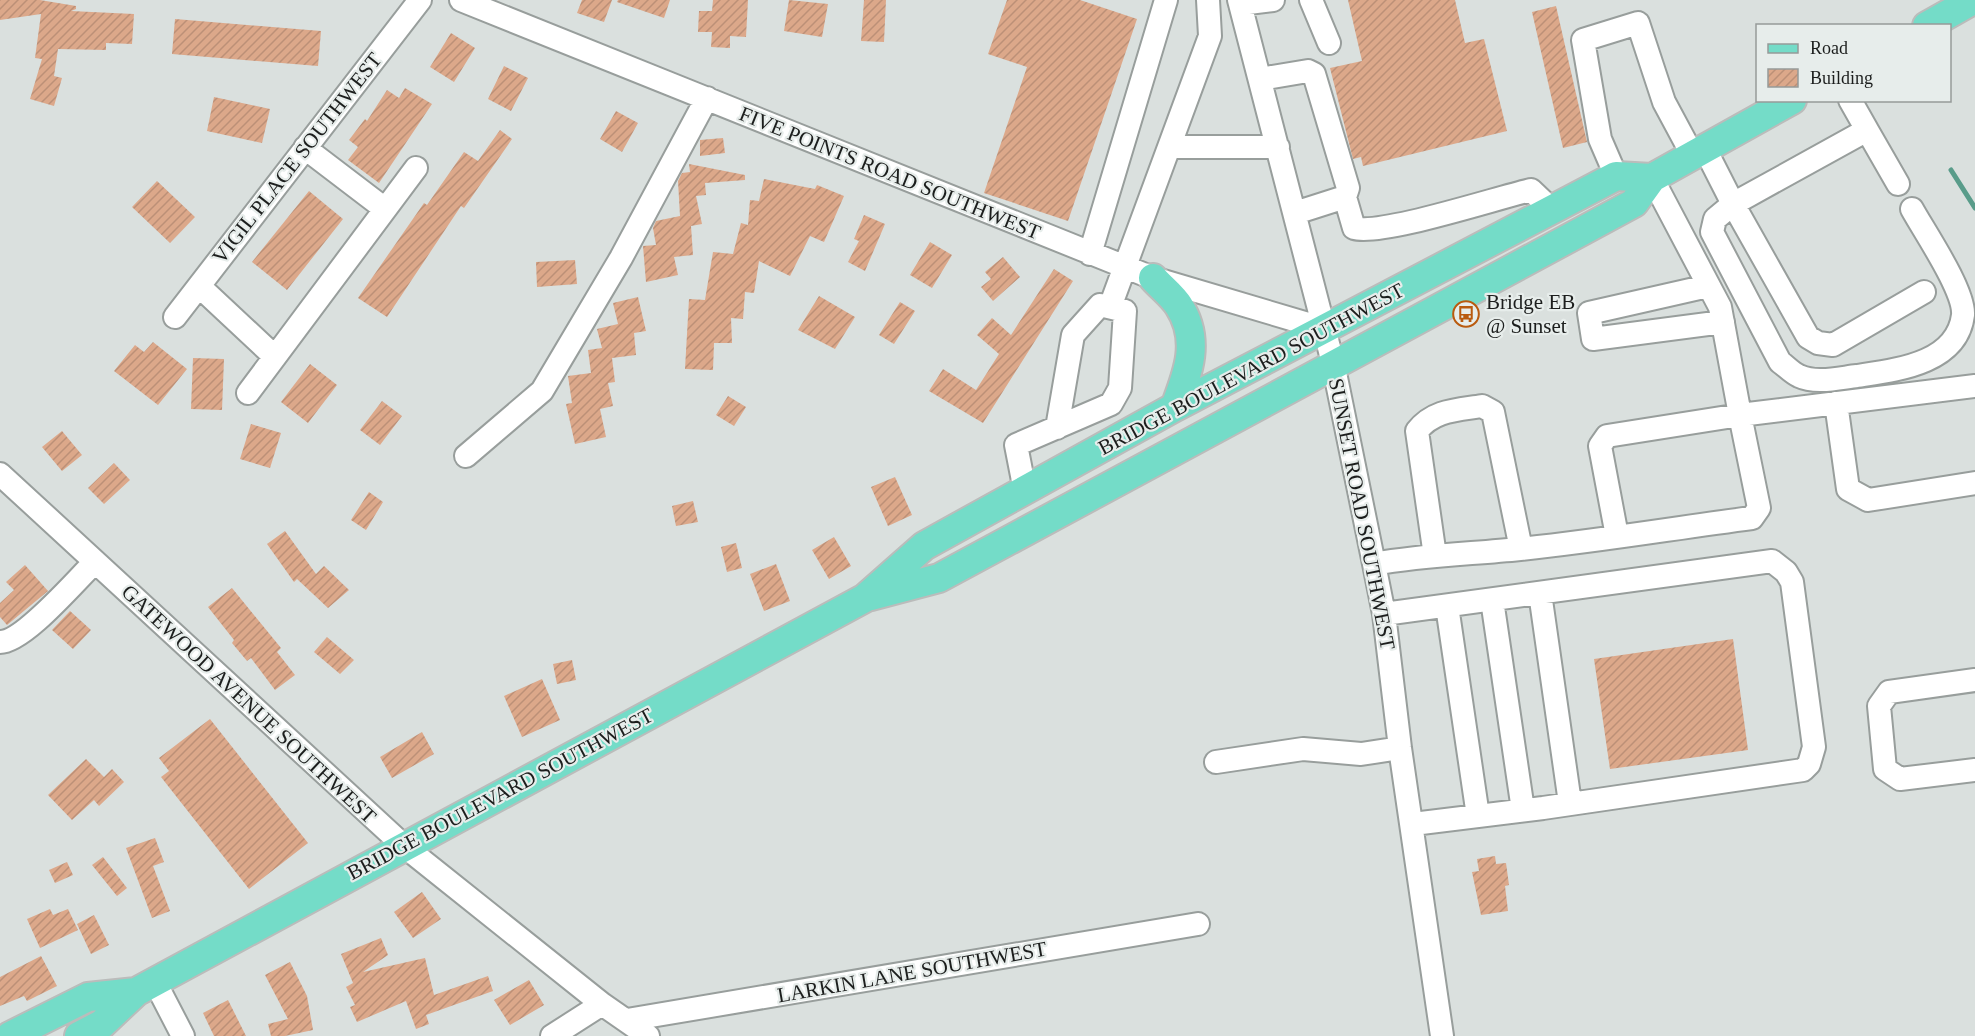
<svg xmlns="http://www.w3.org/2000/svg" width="1975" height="1036" font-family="Georgia,serif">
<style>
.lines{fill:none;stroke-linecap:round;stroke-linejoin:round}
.stream{stroke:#599c8a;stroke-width:5}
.building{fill:url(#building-hatch)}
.minor-casing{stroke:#989e9c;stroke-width:26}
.major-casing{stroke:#bbbcbb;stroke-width:32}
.minor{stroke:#fff;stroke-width:22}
.major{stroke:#74dcc8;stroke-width:28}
.labels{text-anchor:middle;stroke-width:4.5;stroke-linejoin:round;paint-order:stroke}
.street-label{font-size:21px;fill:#1c1e1d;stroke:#e7edeb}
.poi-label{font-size:21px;fill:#1c1e1d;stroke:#e7edeb;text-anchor:start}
</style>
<defs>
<pattern id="building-hatch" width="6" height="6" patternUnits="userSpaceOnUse" patternTransform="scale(1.5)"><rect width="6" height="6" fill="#dca88a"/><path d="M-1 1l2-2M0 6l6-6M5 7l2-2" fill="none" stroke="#bc9077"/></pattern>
</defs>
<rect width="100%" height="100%" fill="#dae0de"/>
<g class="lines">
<!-- stream -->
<path class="stream" d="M1951,170L1975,208"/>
</g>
<!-- building -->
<path class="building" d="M0,0H40L76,6V9L71,11L134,14L132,44L106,43V50L58,49L54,76L62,78L54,106L30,99L42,59L35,58L41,14L0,20Z
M582,0H612L604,22L577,13Z
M618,0H670L664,18L617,2Z
M713,0H748L746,37L730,36V48L711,47L712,32H698L699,11H712Z
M789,0L828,4L822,37L784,31Z
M864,0H886L884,42L861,41Z
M1007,0H1080L1137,19L1068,221L984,193L1027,67L988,54Z
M1348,0H1455L1465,43L1484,39L1507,131L1363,166L1361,157L1353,159L1330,68L1362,61Z
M1556,6L1587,142L1563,148L1532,12Z
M175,19L321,31L318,66L172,54Z
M451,33L475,48L454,82L430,67Z
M504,66L528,78L511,111L488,99Z
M405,88L432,104L379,183L348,160L358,147L349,140L365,119L367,121L387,90L399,98Z
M214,97L270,109L262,143L207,131Z
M616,111L638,123L622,152L600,139Z
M500,130L512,139L464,208L461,206L387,317L358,298L424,203L427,205L464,152L478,161Z
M723,138L725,153L700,156V140Z
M689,164L745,175V180L705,183L706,195L696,196L702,224L691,226L693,255L674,257L678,275L646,282L643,246L656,245L653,228L656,221L680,216L678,181L682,173L690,172Z
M764,179L815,189L817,185L844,196L824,242L810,236L790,276L759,261L754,293L745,292L743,319L731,318L732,343H714L713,370L685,369L689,299L705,300L713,252L733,254L741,223L748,225L750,200L759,201Z
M157,181L195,217L170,243L132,207Z
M309,191L343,219L287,290L252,262Z
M864,215L885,224L865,271L848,262L859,241L854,239Z
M930,242L952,255L932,288L910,275Z
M1003,257L1020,277L993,301L981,287L991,279L985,272Z
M575,260L577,284L537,287L536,262Z
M1054,269L1073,281L983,423L929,391L943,369L976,390L999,354L977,335L992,318L1011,335Z
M819,296L855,317L835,349L798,330Z
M638,297L646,331L634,333L636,355L612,358L615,382L608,383L613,406L600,409L606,437L575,444L566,404L572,403L568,376L591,373L588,350L602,348L597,329L618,324L613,303Z
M900,302L915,311L894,344L879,335Z
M153,342L187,369L158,405L114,371L135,345L144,352Z
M193,358L224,359L222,410L191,409Z
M310,364L337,385L308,423L281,402Z
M728,396L746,407L734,426L716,415Z
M382,401L402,416L380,445L360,430Z
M251,424L281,433L270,468L240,459Z
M62,431L82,455L62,471L42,447Z
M114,463L130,480L104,504L88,488Z
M895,477L912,515L888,526L871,487Z
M369,492L383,502L366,530L351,520Z
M693,501L698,522L676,526L672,506Z
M285,531L316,574L324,566L349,590L328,608L297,579L294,582L267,544Z
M834,537L851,566L829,579L812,550Z
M736,543L742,568L727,572L721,547Z
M776,564L790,601L764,611L750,574Z
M25,565L48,591L7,625L0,617V603L14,590L6,582Z
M232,588L281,648L277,652L295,675L275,690L251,658L247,661L232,643L234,640L208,607Z
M70,611L91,630L73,649L52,630Z
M327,637L354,660L340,674L314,652Z
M1733,639L1748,750L1610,769L1594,659Z
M572,660L576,680L557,684L553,664Z
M542,679L560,720L522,737L504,696Z
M210,719L308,843L249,889L161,777L169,771L159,758Z
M422,732L434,754L392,778L380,757Z
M86,759L104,777L112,769L124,782L99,806L94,800L72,820L48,795Z
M155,838L164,862L153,866L170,911L152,918L126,848Z
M1495,856L1496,864L1506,863L1509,885L1505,886L1508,911L1481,915L1472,872L1479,871L1477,859Z
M103,857L127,888L117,896L92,865Z
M67,862L73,875L55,883L49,870Z
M422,892L441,919L413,938L394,912Z
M50,909L53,915L68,909L78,930L40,948L27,919Z
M94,915L109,945L91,954L77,924Z
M381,938L388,955L363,972L425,958L434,995L488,976L493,991L426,1015L429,1024L416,1029L406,1001L357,1022L350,1007L355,1005L346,987L353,983L341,954Z
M41,956L57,986L27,1001L24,996L0,1006V977Z
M290,962L307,996L313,1030L285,1036H271L268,1024L288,1019L265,975Z
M529,980L544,1005L510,1025L494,1000Z
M228,1000L246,1036H214L203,1013Z"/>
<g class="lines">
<!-- minor casing -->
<g class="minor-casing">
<path id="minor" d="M461,0L1153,278L1325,329
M1239,0L1333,363L1374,564L1384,614L1400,748L1442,1036
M1311,0L1329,43
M1240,4L1273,0
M1260,79L1308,71L1314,74L1348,188L1345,197L1295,213
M1867,130L1898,184
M1170,147H1278
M305,148L385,209
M1705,149L1733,204L1867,130L1850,100
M1616,176L1600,139L1583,40L1638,23L1664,102L1693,156
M1652,178L1720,307L1740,415L1975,386
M1345,197L1354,228C1381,236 1496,198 1531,190L1552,210
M1912,209C1924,231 1965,291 1963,315C1957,364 1896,370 1857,376C1839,378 1816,384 1799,376C1792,373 1786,366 1780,362L1712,232L1715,219L1733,204L1808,337L1818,343L1833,345L1924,292
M1090,254L1166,0
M199,286L275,357
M1708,286L1589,313L1593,339L1723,322
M1110,307L1210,36L1208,0
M175,317L420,0
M248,393L416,168
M1836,403L1848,489L1868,500L1975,483
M466,456L542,391L621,258L707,98
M0,474L404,846L602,1004L648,1036
M1025,491L1016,445L1111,404L1120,388L1125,311L1100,305L1073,335L1057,428
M1435,556L1417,431C1433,410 1457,410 1482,406L1493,412L1521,549
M1374,564C1423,555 1471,554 1520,549C1598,541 1675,528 1752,518L1759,508L1740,415L1607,436L1600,446L1617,536
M1540,593L1570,803
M1492,600L1523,810
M1447,606L1478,816
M1384,614L1772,561L1786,572L1792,582L1814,747L1809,764L1803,770L1543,808L1413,824
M0,642C24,642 76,580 95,562
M1975,680L1889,692L1879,706L1885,769L1900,779L1975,770
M1216,762L1303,749L1361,754L1400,748
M155,982L183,1036
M627,1020L1198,924
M552,1036L602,1004"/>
</g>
<!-- major casing -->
<g class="major-casing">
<path id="major" d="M1927,26L1973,0
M1153,278C1161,287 1173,296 1179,306C1201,340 1188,373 1175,407
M871,596L939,578L1634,203L1652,178L1792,100
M10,1036L88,997L136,992
M79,1036L102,1024L136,992L865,598L924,546L1175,407L1616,176L1652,178"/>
</g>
<!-- minor -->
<use href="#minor" class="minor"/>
<!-- major -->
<use href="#major" class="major"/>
</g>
<!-- icons -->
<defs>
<g id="bus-ring" transform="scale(1.35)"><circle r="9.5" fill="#e7edeb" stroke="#b95b0f" stroke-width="1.5"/><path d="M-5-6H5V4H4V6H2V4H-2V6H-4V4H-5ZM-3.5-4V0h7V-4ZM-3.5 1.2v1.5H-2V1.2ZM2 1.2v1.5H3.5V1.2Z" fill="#b95b0f"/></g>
</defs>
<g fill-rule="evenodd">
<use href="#bus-ring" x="1466" y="314"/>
</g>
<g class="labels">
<!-- street labels -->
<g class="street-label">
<text transform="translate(297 158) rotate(-52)" y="7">VIGIL PLACE SOUTHWEST</text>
<text transform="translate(890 173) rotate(22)" y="7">FIVE POINTS ROAD SOUTHWEST</text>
<text transform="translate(1251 369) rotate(-28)" y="7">BRIDGE BOULEVARD SOUTHWEST</text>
<text transform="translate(1362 514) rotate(79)" y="7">SUNSET ROAD SOUTHWEST</text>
<text transform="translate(249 704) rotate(43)" y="7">GATEWOOD AVENUE SOUTHWEST</text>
<text transform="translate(500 794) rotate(-28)" y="7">BRIDGE BOULEVARD SOUTHWEST</text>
<text transform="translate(912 972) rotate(-10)" y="7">LARKIN LANE SOUTHWEST</text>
</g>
<!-- poi labels -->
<g class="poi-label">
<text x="1486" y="309">Bridge EB<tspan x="1486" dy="24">@ Sunset</tspan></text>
</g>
</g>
<!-- legend -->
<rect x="1756" y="24" width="195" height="78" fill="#e7edeb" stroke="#969a99" stroke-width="1.5"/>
<rect x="1768" y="44" width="30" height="9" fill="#74dcc8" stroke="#969a99" stroke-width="1.5"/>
<text x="1810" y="54" font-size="18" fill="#1c1e1d">Road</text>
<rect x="1768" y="69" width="30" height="18" fill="url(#building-hatch)" stroke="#969a99" stroke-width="1.5"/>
<text x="1810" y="84" font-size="18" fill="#1c1e1d">Building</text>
</svg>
